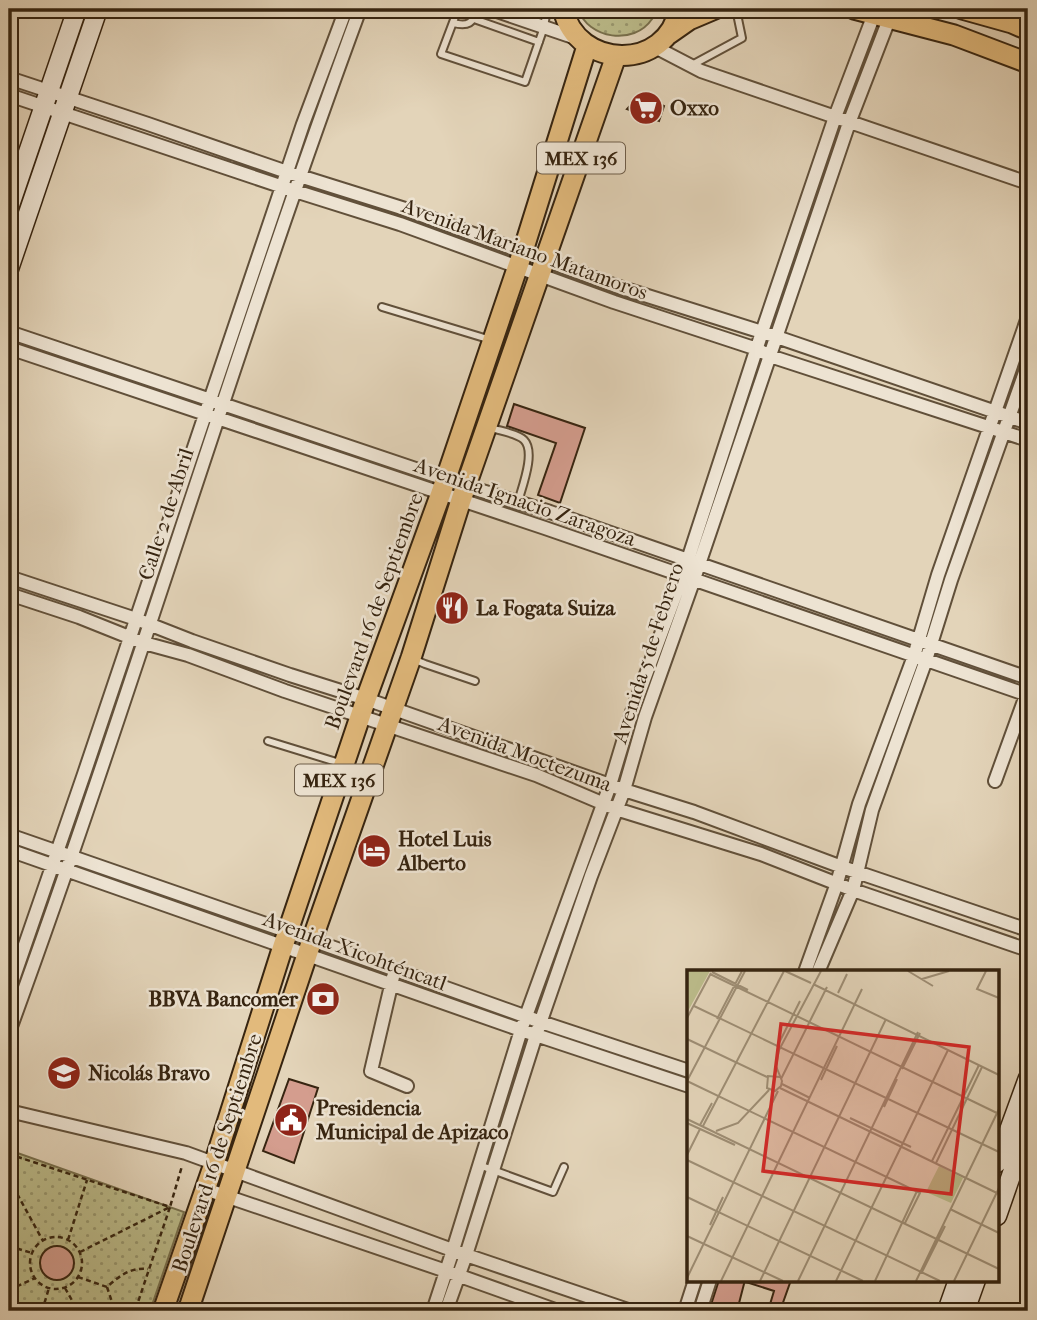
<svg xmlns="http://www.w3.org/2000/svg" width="1037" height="1320" font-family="'IM FELL French Canon',serif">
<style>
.park{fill:url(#park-dots);stroke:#78704d;stroke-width:2}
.building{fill:#d49d8e;stroke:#362410;stroke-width:2}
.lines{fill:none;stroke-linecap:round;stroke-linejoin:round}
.lane-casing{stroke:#61503a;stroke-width:10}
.street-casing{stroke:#61503a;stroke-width:16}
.secondary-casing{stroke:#362410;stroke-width:21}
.primary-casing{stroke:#362410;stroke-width:23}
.path{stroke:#362410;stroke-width:2.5;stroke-dasharray:5 3.5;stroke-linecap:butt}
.lane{stroke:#ede3d2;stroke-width:6}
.street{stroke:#ede3d2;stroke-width:12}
.secondary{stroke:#ede3d2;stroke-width:18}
.primary{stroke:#e2ba7c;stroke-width:19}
.labels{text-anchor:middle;stroke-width:5;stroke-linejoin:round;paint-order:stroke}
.shield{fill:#ede3d2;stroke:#6d5d4a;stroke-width:2}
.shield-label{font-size:19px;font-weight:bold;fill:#362410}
.poi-label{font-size:21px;font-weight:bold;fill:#362410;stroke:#ede3d2;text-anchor:start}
.street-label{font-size:21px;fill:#362410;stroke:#ede3d2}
.inset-road{fill:none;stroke:#9e8e75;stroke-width:2}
.view{fill:#d62828;fill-opacity:0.15;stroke:#d62828;stroke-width:3.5}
.inset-edge{fill:none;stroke:#362410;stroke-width:3.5}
</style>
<defs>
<pattern id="park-dots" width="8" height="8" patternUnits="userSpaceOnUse" patternTransform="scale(1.75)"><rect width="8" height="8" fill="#bbbb8a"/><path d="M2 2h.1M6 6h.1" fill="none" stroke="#99986f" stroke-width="1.8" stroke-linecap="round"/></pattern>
</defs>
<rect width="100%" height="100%" fill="#e3d4b9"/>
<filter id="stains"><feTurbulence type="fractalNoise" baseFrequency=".00286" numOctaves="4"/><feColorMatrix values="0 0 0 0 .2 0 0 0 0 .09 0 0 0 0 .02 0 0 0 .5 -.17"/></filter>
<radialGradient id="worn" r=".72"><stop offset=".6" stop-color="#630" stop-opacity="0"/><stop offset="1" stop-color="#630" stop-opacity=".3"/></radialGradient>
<!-- park -->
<path class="park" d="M578,9H657C656,12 655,16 652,19C634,46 588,39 578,9Z
M9,1150L184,1212L150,1311H9Z"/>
<!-- building -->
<path class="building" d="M640,95L664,106L659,121L627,109Z
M514,404L585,428L560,503L538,495L556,443L507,426Z
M289,1079L318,1088L294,1163L263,1151Z
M40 1263a17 17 0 1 1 34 0a17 17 0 1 1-34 0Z
M719,1280H745L737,1311H709Z
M746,1280H791L780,1311H768L774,1291L746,1282Z"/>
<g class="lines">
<!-- lane casing -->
<g class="lane-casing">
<path id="lane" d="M458,9L441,54L525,82L544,27L547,9
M474,19L539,42
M453,23C469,27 472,23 479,9
M692,65L742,38L736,9
M382,307L491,340
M491,428C500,431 517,433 524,440C536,452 522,487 518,502
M413,659L425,664L475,681
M268,741L343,764
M479,1165L553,1192L564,1167"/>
</g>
<!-- street casing -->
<g class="street-casing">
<path id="street" d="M491,9L576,38
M653,46L701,71L1028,183
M9,78L148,124L287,172L405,209L619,287L762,332L1028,423
M9,95L295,191L400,224L614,302L757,349L770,356L1028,440
M9,332L466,486L550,512L1028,678
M9,348L545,528L1028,695
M9,577L136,619L192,641L290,675L366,699L624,790L694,812L842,867L1028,930
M9,594L79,617L144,643L188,655L285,691L536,775L616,809L761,854L853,890L1028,950
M995,781L1028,690
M9,835L312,940L541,1022L689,1071
M9,850L521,1030L689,1086
M805,972L837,883L859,804L914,656L938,575L1028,317
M818,972L853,890L872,810L926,660L951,580L1028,364
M393,977L371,1071L407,1086
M9,991L84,774L303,124L346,9
M9,1032C133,693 235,347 360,9
M9,1111L186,1153L466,1255L631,1311
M205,1189L446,1271L558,1311
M433,1311L453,1250L521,1030L610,785L632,712L683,575L762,332L835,117L876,9
M446,1311L466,1255L536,1035L591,876L624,790L645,717L694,579L849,123L893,9
M685,1311L695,1280
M700,1311L710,1280"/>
</g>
<!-- secondary casing -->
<g class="secondary-casing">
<path id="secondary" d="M9,208L77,9
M9,269L98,9
M997,1163L1028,1078
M997,1216L1028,1127
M947,1311L958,1280
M965,1311L976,1280"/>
</g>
<!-- primary casing -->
<g class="primary-casing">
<path id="primary" d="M563,9C577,70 667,72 679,9
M854,9L954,35L1028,63
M962,9L1012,23L1028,30
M669,34L689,20L715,9
M163,1311L214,1164L283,946L366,699L441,493L523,251L587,46
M188,1311L312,940L411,658L461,500L616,56"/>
</g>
<!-- path -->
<path class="path" d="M9,1154L170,1207L135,1311
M9,1179L43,1241
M30 1263a26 26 0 1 1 52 0a26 26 0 1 1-52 0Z
M68,1240L87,1180
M9,1246L32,1253
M80,1252L170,1207L182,1166
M78,1277L107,1287C119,1276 131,1267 148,1269
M107,1287L113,1305L118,1311
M65,1288L78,1311
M9,1290L35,1278
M42,1311L49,1288"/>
<!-- lane -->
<use href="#lane" class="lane"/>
<!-- street -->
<use href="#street" class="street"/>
<!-- secondary -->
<use href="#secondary" class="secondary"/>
<!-- primary -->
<use href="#primary" class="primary"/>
</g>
<!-- icons -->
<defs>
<g id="supermarket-disc" transform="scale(1.75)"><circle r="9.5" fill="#8f2418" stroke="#ede3d2"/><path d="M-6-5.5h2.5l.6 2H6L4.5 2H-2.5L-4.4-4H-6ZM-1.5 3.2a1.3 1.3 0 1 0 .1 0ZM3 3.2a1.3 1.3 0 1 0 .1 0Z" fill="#fff"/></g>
<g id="restaurant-disc" transform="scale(1.75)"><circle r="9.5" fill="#8f2418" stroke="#ede3d2"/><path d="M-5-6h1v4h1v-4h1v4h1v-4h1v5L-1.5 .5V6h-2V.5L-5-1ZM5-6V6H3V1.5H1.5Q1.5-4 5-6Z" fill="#fff"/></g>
<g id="hotel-disc" transform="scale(1.75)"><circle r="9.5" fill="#8f2418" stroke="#ede3d2"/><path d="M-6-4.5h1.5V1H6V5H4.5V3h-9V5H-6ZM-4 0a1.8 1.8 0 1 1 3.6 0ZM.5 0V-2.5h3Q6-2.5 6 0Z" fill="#fff"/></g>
<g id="bank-disc" transform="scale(1.75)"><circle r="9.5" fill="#8f2418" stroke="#ede3d2"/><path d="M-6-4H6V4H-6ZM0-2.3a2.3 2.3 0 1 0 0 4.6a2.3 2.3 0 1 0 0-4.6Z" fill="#fff"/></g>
<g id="university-disc" transform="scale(1.75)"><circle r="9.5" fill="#8f2418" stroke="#ede3d2"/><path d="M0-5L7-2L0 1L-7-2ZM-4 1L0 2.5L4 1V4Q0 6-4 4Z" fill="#fff"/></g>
<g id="civic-disc" transform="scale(1.75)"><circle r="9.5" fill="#8f2418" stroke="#ede3d2"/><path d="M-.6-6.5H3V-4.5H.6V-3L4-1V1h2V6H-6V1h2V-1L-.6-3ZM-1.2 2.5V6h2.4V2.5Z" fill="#fff"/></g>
</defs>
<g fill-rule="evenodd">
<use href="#supermarket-disc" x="646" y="108"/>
<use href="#restaurant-disc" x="452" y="608"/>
<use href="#hotel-disc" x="374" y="851"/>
<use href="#bank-disc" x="323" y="999"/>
<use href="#university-disc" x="64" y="1073"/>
<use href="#civic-disc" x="291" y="1120"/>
</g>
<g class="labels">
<!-- shield labels -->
<g class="shield">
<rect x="537" y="142.5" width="88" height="31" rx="5"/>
<rect x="295" y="764.5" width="88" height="31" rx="5"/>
</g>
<g class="shield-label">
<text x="581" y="165">MEX 136</text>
<text x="339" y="787">MEX 136</text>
</g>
<!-- poi labels -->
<g class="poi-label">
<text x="670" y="115">Oxxo</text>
<text x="476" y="615">La Fogata Suiza</text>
<text x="398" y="846">Hotel Luis<tspan x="398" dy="24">Alberto</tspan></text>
<text x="298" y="1006" text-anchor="end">BBVA Bancomer</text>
<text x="88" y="1080">Nicolás Bravo</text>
<text x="316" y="1115">Presidencia<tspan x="316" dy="24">Municipal de Apizaco</tspan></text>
</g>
<!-- street labels -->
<g class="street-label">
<text transform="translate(525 249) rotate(20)" y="7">Avenida Mariano Matamoros</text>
<text transform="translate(525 502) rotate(19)" y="7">Avenida Ignacio Zaragoza</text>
<text transform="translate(166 514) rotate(-72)" y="7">Calle 2 de Abril</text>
<text transform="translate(374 611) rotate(-70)" y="7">Boulevard 16 de Septiembre</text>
<text transform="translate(648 653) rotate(-72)" y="7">Avenida 5 de Febrero</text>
<text transform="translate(525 754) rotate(20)" y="7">Avenida Moctezuma</text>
<text transform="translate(355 951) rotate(20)" y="7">Avenida Xicohténcatl</text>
<text transform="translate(217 1153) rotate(-72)" y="7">Boulevard 16 de Septiembre</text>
</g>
</g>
<!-- overview -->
<g transform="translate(687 970)">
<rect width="312" height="312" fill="#e3d4b9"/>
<path d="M0,1H23L1,41H0Z" fill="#bbbb8a"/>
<path d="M252,196L276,208L264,233L239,222Z" fill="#bbbb8a"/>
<path class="inset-road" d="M98,1L124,13M221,1L246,16M299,1L290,19L312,28M25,2L61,20M23,4L312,144M235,9L262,1M126,14L312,105M151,23L160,4M7,36L312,182M0,48L24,3M30,49L55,1M0,69L80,107M91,75L113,31M215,99L233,63M93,107L81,106L80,118L88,121L94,116L95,111L89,96L92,80L134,1M94,109L140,17M134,110L150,76M0,111L233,223L218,253M0,111L58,1M95,114L123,128M93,118L312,224M197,137L210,109M163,148L224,177M0,149L312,299M0,153L48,175M13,155L25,133M16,156L97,1M29,161L51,153L82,120M0,185L13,159M0,190L253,311M245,191L292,95M249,193L295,97M0,227L176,311M263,239L312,263M215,253L230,221M23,255L36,227M0,266L96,311M235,302L258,256M0,308L91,121M34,311L175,19M73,311L199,49M111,311L231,62M149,311L261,80M188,311L215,253M229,311L312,139M267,311L312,218"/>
<path class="view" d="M94,54L282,77L264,224L76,201Z"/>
<rect width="312" height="312" class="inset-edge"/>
</g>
<!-- margin -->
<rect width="1037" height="1320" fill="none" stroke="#e3d4b9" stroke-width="35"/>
<rect x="10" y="10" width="1016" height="1299" fill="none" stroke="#362410" stroke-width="3.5"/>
<rect x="18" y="18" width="1002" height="1285" fill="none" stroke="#362410" stroke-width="2"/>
<rect width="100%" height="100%" filter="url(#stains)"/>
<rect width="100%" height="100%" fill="url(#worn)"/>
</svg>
